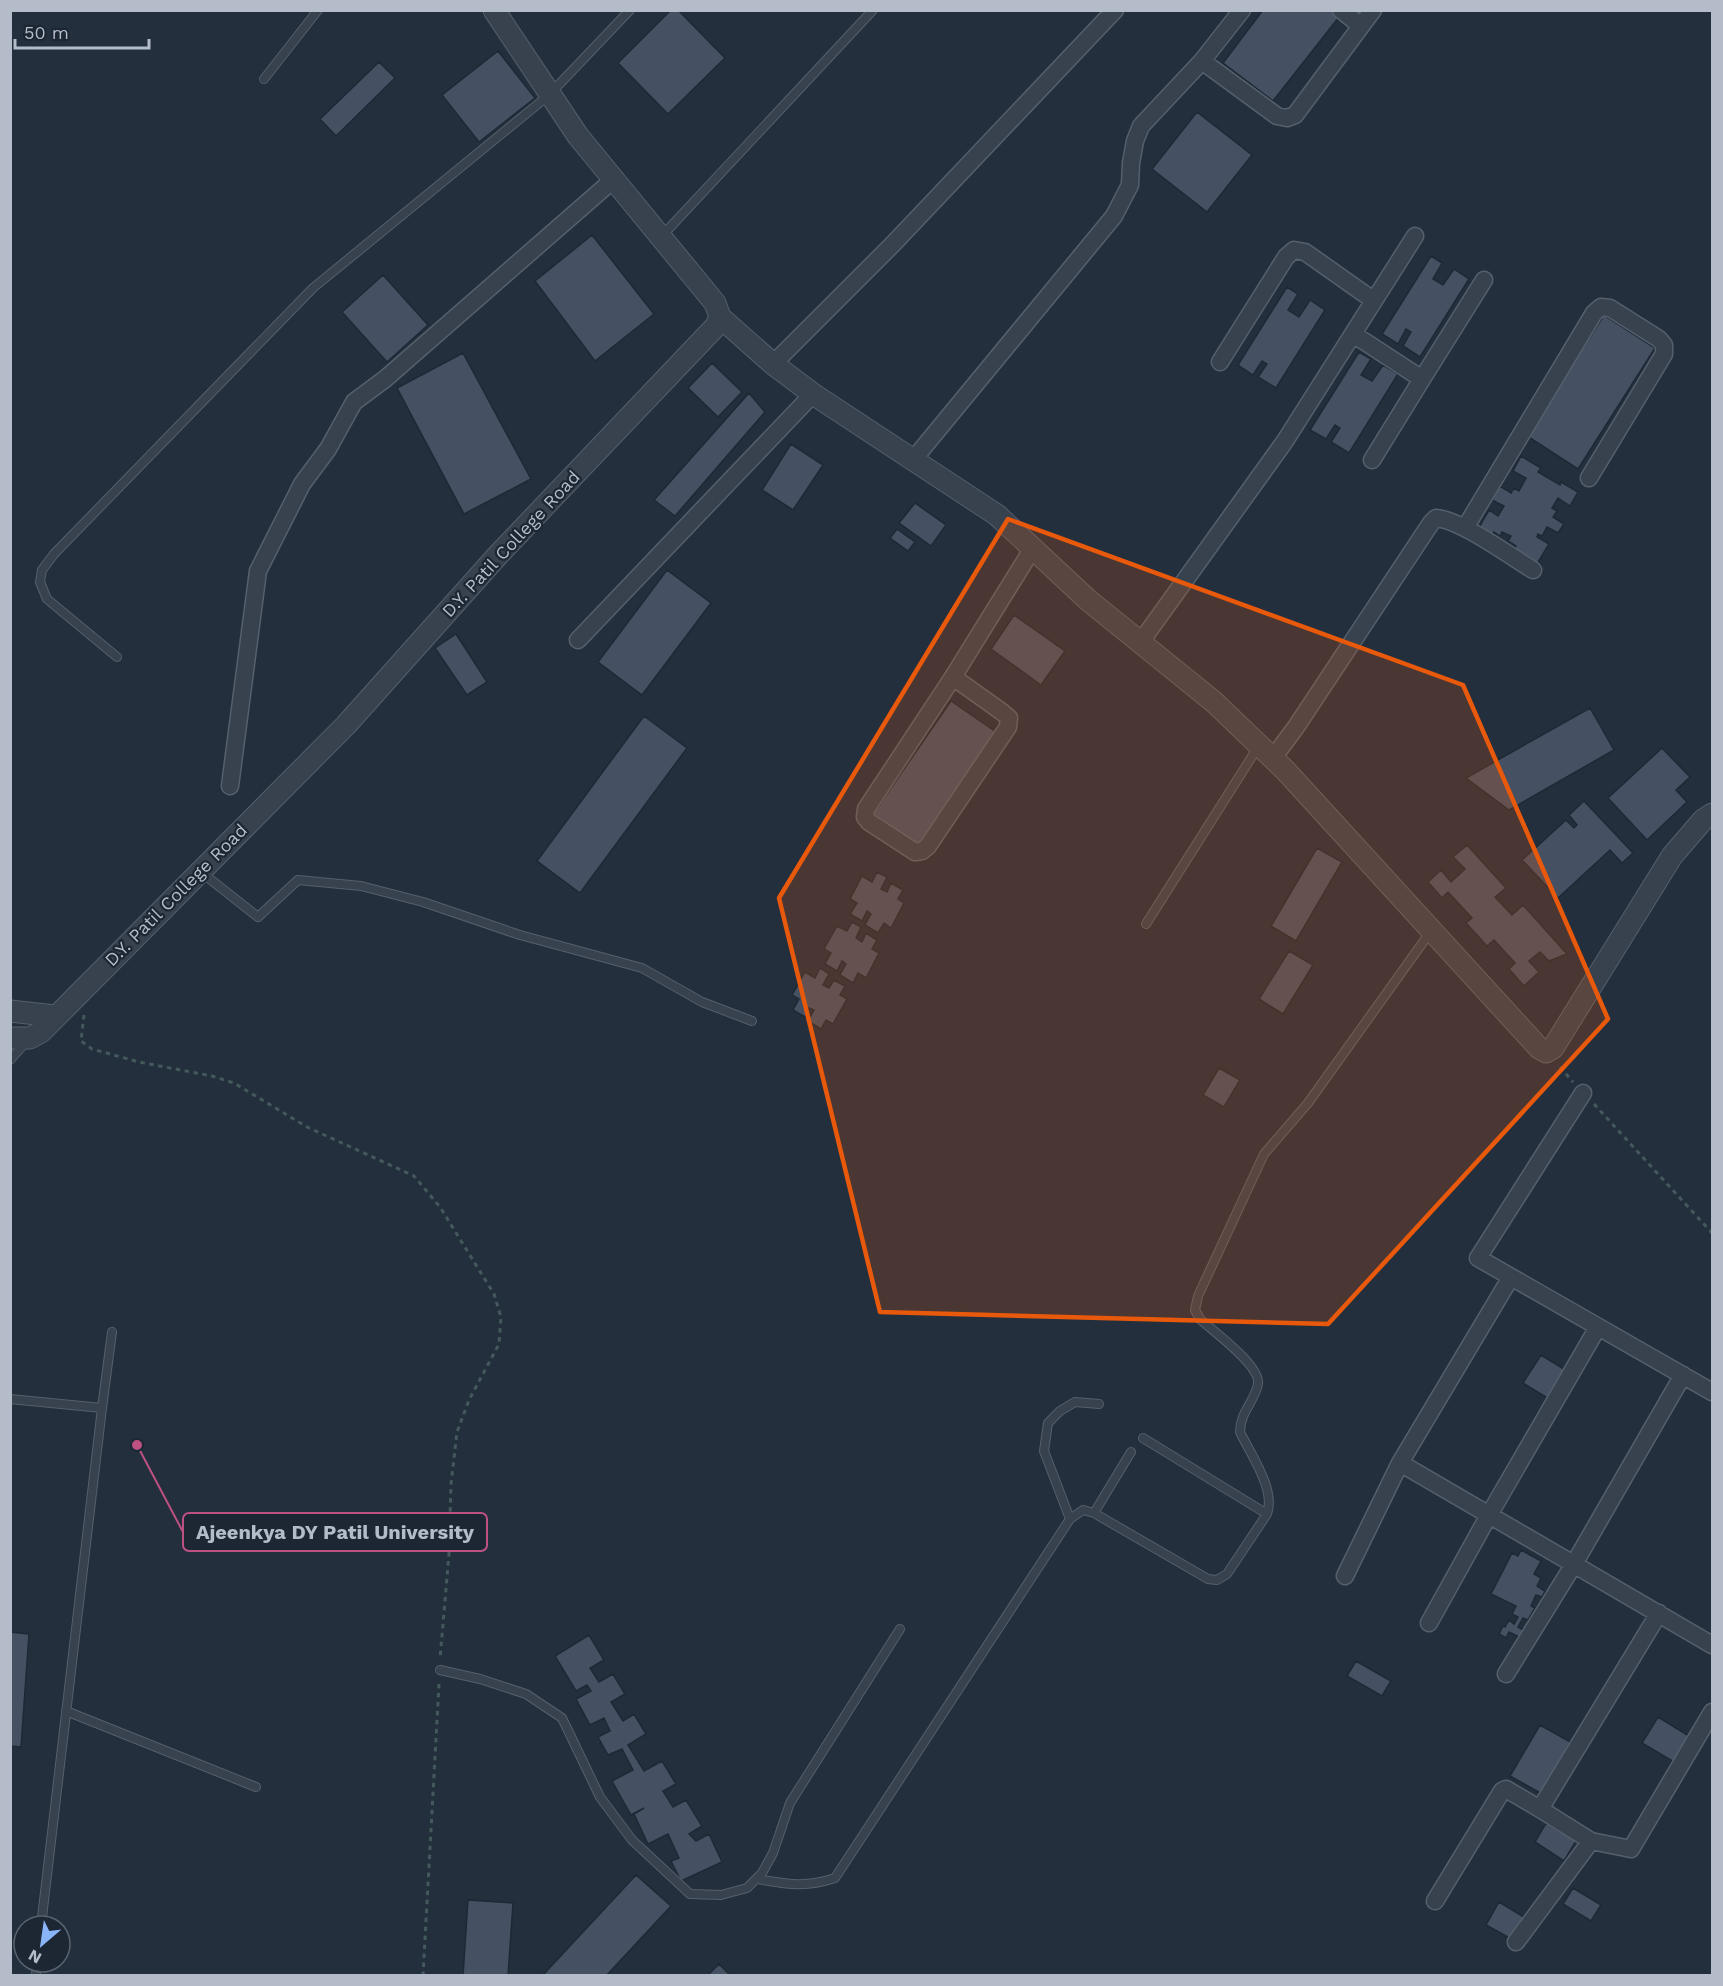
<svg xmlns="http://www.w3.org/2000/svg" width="1723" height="1986" font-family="'Work Sans',sans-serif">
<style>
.building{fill:#455162;stroke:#1f2835;stroke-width:1.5}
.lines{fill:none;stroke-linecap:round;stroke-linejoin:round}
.service-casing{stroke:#565f6c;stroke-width:10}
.minor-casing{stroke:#565f6c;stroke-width:19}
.tertiary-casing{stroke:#565f6c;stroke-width:23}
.path{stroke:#44595c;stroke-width:3;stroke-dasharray:4.5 4.5;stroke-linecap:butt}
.service{stroke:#38414e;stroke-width:8}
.minor{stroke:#38414e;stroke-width:16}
.tertiary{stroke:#38414e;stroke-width:21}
.marked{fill:#e8590c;fill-opacity:0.2;stroke:#e8590c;stroke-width:4.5;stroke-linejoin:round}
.labels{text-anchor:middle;stroke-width:4.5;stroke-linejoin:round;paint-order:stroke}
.street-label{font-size:18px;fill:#b4bcc9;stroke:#1d2633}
.leader{fill:none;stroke:#bd5182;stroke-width:2}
.callout-dot{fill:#bd5182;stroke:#1d2633;stroke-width:2}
.callout{fill:#1d2633;stroke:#bd5182;stroke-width:2}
.callout-label{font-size:20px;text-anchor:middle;font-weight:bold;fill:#b4bcc9}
</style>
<rect width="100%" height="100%" fill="#242f3e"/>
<!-- building -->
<path class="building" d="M671,10H678L725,58L668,114L618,63Z
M1263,10H1332L1339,17L1273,101L1223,63Z
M498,51L535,98L479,142L442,95Z
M379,62L395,78L336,136L320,119Z
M1197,112L1252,155L1207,212L1152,169Z
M592,235L654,314L595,361L535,281Z
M1431,256L1442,263L1433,279L1443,285L1454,269L1469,279L1420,357L1403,346L1411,332L1406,329L1398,344L1382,334Z
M383,275L428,325L387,362L342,312Z
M1287,287L1298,294L1288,310L1299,317L1310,300L1325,310L1276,388L1258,377L1267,364L1262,361L1253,375L1238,365Z
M1604,315L1655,348L1578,469L1527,436Z
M1359,352L1371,359L1361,375L1372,381L1383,365L1398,374L1349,453L1331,442L1340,428L1335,425L1326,439L1310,430Z
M463,353L531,479L464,514L397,388Z
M712,363L742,392L718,417L688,388Z
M749,393L765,412L675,516L654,500Z
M791,444L823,465L793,510L762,490Z
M1521,456L1541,468L1538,472L1560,485L1561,482L1578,492L1570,506L1558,498L1552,508L1557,511L1553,517L1564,524L1558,533L1547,527L1542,536L1538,534L1537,537L1549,544L1537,564L1514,550L1516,546L1508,541L1511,536L1502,532L1500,536L1494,532L1491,536L1478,529L1489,510L1498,516L1504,506L1492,500L1500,486L1511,493L1514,488L1519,491L1526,478L1513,471Z
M915,503L946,525L931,546L899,523Z
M897,529L915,542L908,551L890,538Z
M667,570L711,603L642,695L598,662Z
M1014,615L1065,651L1041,685L991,649Z
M456,634L487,682L467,695L435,648Z
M951,701L999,734L920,847L873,814Z
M1590,708L1614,750L1509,810L1466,778Z
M644,716L687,748L580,893L537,861Z
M1662,748L1690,777L1676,790L1687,802L1647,840L1608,798Z
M1584,801L1633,853L1622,863L1610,850L1558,898L1522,860L1566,820L1574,828L1577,825L1569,815Z
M1467,845L1506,888L1495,897L1512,915L1523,905L1567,954L1549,961L1540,952L1529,961L1539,972L1524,986L1509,969L1515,963L1494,940L1487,946L1466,923L1472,918L1448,892L1442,898L1428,882L1441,870L1451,882L1465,869L1453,857Z
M1317,848L1342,862L1296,941L1271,926Z
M877,872L887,877L881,889L887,892L891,883L903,890L898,899L904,903L891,928L884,923L878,933L865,925L871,914L867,911L862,921L850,914L857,903L850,899L862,876L872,882Z
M852,922L861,927L856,938L862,942L866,933L877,940L872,949L879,953L866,978L858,973L853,983L840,975L846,964L842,961L837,971L825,964L831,953L824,949L837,926L847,931Z
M1289,951L1313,965L1283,1014L1259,999Z
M820,968L829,974L823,985L829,988L834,980L845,986L840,995L847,999L833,1024L826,1020L821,1029L808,1021L814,1010L809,1008L805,1017L793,1010L799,999L792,995L805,972L815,978Z
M1219,1068L1240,1080L1224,1107L1203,1095Z
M1541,1355L1572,1374L1554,1402L1523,1383Z
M1521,1550L1541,1561L1534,1574L1541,1578L1537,1586L1545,1591L1542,1597L1536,1595L1531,1606L1535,1608L1528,1620L1523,1618L1518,1627L1523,1630L1519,1637L1509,1632L1506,1638L1499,1634L1503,1626L1505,1627L1509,1620L1514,1624L1518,1617L1512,1614L1516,1606L1491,1594L1512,1553L1518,1556Z
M10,1632L29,1634L21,1747L10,1746Z
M589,1635L604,1660L590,1668L599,1682L613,1674L625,1694L611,1702L623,1721L634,1714L646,1734L628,1745L644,1771L662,1761L676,1784L663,1791L673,1807L686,1800L702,1826L689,1834L696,1841L709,1834L722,1862L681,1881L671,1861L679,1858L668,1834L648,1844L634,1814L644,1808L631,1815L612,1781L633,1770L622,1749L608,1755L598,1737L610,1731L604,1718L590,1725L576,1699L591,1691L587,1685L576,1691L555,1656Z
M1356,1661L1391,1681L1382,1696L1347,1676Z
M1658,1717L1689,1736L1674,1762L1642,1743Z
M1540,1725L1574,1744L1544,1795L1510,1776Z
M1546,1823L1576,1841L1564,1861L1535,1842Z
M636,1875L671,1906L606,1976H542Z
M1573,1888L1601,1905L1591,1921L1563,1904Z
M468,1900L513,1903L508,1976H463Z
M1499,1902L1527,1919L1515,1941L1486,1925Z
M719,1964L731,1976H707Z"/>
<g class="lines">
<!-- service casing -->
<g class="service-casing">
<path id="service" d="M264,79L318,10
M661,237L873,10
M117,657L47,599L40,582L42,570L54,554L313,288L549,95L630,10
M201,872L258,917L298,880L361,886L423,902L520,935L642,968L702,1002L752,1021
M1146,924L1258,747
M10,1060L28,1040
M10,1399L102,1408L41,1926
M102,1408L112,1332
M1143,1438L1267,1514
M1094,1513L1131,1452
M1070,1519L1044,1451L1048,1423L1060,1411L1075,1402L1099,1404
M440,1670L480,1679L526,1694L562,1718L600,1797L632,1840L690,1894L721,1895L747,1888L762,1873L773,1853L790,1803L900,1629
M66,1711L256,1787
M757,1879C787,1884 805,1888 835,1878L1070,1519L1083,1510L1094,1513L1208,1579L1217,1580L1227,1574L1267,1514C1276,1490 1251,1455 1240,1432C1240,1412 1255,1401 1258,1384C1261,1366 1213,1331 1200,1319L1195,1310L1198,1296L1264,1154L1308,1103L1431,931
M36,1976L37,1962"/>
</g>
<!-- minor casing -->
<g class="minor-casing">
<path id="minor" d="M1341,10L1361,26
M1202,61L1277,116L1287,118L1295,115L1373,10
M1353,334L1422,379L1372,460
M1220,362L1286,257L1294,250L1305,252L1373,300
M773,364L893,244L1115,10
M1422,379L1484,280
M913,460L1114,216L1130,185L1131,163L1135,141L1141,126L1202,61L1242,10
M1465,528L1594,313L1601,307L1610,308L1659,339L1664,345V354L1589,478
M578,640L813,394
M1140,643L1285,441L1415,236
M953,677L1002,712L1009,718L1008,727L928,846L922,851L915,852L869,822L865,817L866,809L953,677L1033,548
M1273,758L1296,727L1431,523L1436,518C1461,520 1510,556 1533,570
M230,786L258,571L302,484L328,449L354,402L385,379L613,180
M1583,1093L1478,1258L1712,1392
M1511,1277L1400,1463L1712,1645
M1345,1576L1400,1463
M1429,1623L1489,1515L1598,1327
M1506,1674L1574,1564L1683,1375
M1540,1809L1659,1613
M1435,1901L1502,1791L1506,1789L1540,1809L1591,1841L1631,1849L1712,1712
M1516,1942L1591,1841"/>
</g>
<!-- tertiary casing -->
<g class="tertiary-casing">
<path id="tertiary" d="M720,317L773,364L813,394L997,515L1088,600L1214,702L1285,770L1539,1048L1546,1052L1553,1048L1672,856L1703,820L1712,814
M10,1011L55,1016
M10,1038H30L41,1032L346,725L498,555L716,326L720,317L715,303L578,136L494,10"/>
</g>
<!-- path -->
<path class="path" d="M84,1015L81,1041L92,1049L139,1062L212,1076L234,1083L307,1127L414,1176L440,1207L494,1294L501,1317L499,1344L469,1400L457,1432L451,1484L449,1554L440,1659
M1560,1067L1573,1082
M1594,1104L1712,1233
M423,1976L439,1684"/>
<!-- service -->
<use href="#service" class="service"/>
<!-- minor -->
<use href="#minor" class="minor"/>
<!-- tertiary -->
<use href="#tertiary" class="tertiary"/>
</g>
<!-- marked area -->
<path class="marked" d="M1008,519L1463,685L1608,1019L1328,1324L880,1312L779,898Z"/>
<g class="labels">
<!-- street labels -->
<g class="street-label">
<text transform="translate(511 544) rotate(-47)" y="6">D.Y. Patil College Road</text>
<text transform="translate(176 895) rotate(-45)" y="6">D.Y. Patil College Road</text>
</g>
</g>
<!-- callouts -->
<path class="leader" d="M137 1445L183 1532"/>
<circle class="callout-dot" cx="137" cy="1445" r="6"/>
<rect class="callout" x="183" y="1513" width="304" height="38" rx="6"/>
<g class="callout-label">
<text x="335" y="1539">Ajeenkya DY Patil University</text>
</g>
<!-- border -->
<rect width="1723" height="1986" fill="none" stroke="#b4bcc9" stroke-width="24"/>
<!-- north arrow -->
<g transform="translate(42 1944) rotate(209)"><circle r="28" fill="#1d2633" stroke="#59626f" stroke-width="1.5"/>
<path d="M0-4.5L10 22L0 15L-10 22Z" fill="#8ab4f8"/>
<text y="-9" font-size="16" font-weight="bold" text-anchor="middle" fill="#b4bcc9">N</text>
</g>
<!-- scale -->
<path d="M15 39v9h134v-9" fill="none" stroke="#b4bcc9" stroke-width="3"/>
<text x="24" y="39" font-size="18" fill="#b4bcc9" stroke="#1d2633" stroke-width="4.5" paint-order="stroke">50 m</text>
</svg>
